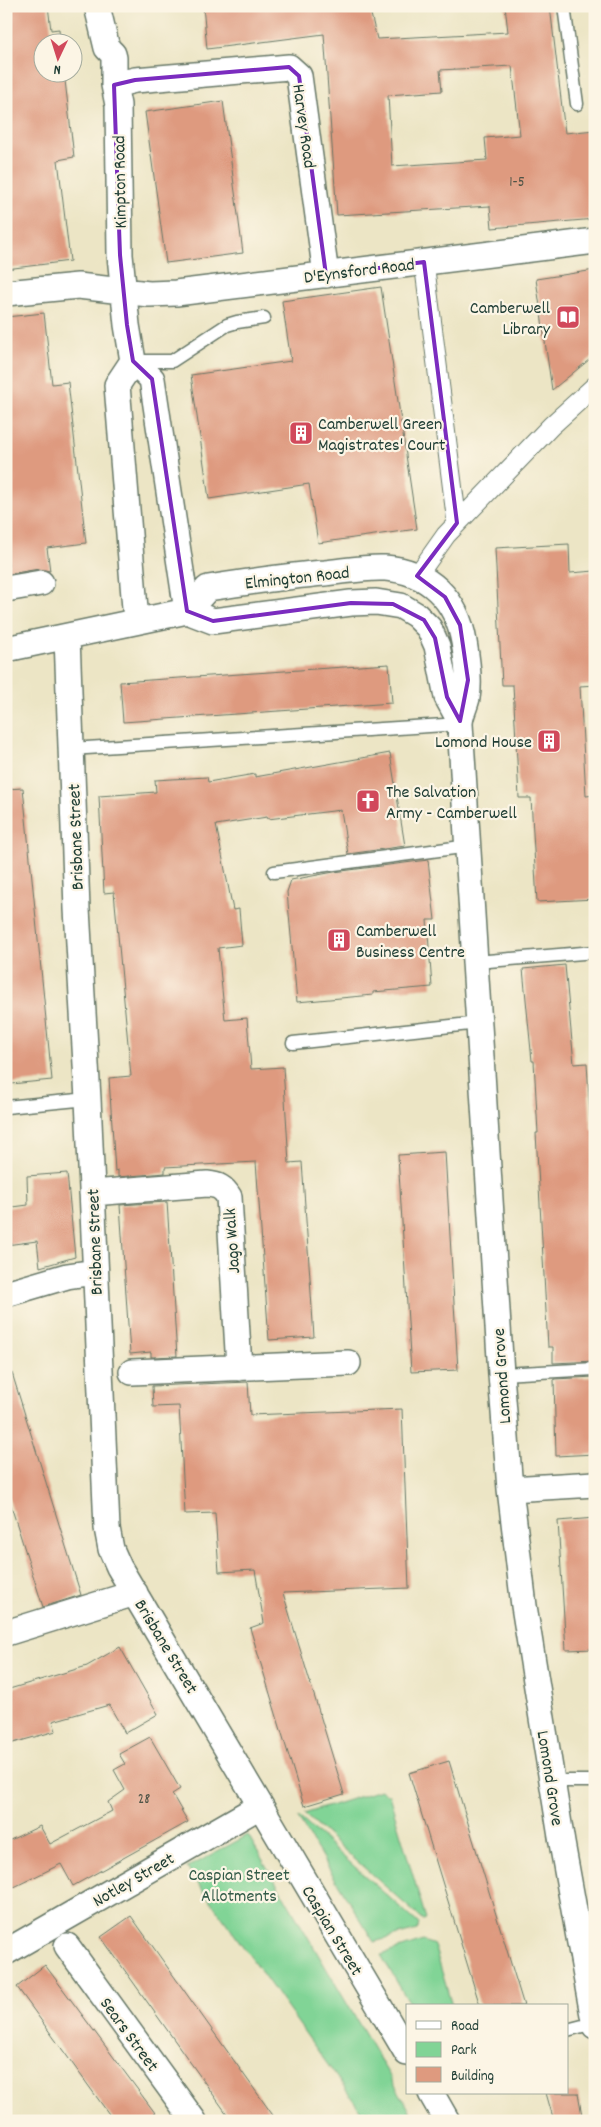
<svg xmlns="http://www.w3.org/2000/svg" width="601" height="2127" font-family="Dekko,sans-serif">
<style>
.green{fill:#81d496;stroke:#508865}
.building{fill:#de9a7f;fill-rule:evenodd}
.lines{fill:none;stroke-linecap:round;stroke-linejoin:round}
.service-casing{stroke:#677867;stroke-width:15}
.pedestrian-casing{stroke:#677867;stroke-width:21}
.minor-casing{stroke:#677867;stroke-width:28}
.service{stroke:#fff;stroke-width:12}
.pedestrian{stroke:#fff;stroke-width:19}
.minor{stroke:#fff;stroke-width:25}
.marked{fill:none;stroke:#7b2cbf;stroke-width:4;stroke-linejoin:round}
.labels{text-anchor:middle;stroke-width:4.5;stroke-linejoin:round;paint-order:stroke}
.number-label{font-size:15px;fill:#4f5447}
.street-label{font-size:18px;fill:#1f3d34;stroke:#fcf5e5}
.poi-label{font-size:18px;fill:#1f3d34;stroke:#fcf5e5;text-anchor:start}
.park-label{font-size:18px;fill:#335b48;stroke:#fcf5e5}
</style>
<rect width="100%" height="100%" fill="#fcf5e5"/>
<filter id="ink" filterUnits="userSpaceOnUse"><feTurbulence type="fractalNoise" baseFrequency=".02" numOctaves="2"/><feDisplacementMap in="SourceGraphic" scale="10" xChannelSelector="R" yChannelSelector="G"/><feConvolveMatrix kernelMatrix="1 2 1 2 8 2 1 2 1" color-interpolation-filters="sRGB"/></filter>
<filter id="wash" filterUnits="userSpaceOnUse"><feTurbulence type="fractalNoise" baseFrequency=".0096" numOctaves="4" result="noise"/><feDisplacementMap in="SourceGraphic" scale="20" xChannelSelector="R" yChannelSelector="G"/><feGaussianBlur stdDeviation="1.12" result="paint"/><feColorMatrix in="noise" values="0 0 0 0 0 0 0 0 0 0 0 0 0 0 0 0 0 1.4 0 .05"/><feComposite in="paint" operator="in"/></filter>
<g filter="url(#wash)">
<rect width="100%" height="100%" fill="#ece5c5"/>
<!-- green -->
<path class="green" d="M380,1790L389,1795L426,1919L423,1920L304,1814Z
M298,1818H300L419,1924L417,1930L374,1942Z
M248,1835L416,2121H368L187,1868Z
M423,1941L434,1945L452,2006H411L381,1955Z"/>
<g id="blocks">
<!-- building -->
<path class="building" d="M6,6H48L51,30L59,29L60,42H42V72H64L74,157L58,160L70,261L6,269Z
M203,6H369L377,39L508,32L505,6H550L565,133L595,130V219L492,228L490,206L337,215L324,34L207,49ZM512,66L520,135L485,138L487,160L392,166L388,95L442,91L440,70Z
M223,101L243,253L166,263L145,112Z
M595,270V355L552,390L536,279Z
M381,287L417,529L318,543L309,484L209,499L191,375L291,361L282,301Z
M44,313L52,384L68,382L86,543L47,548L50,571L39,569L9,574L6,550V317Z
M569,544L570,573L595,571V685L580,686L586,796L595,795V899L537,902L531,798H519L513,685H502L495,548Z
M389,664L392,703L123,722L120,682Z
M390,753L405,846L348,854L341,810L268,819L267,817L216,825L233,910L239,909L242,945L218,948L225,1020L247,1018L251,1069L283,1067L289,1163L302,1162L314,1337L269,1340L256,1162L165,1167V1173L118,1177V1170L115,1171L109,1078L131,1076L114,892L104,893L99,796L156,792L155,780L207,777L208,782L255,774V777Z
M23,788L52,1080L11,1084L6,1039V789Z
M428,860L435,920H427L432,987L373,992V995L297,1002L287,892L291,880L334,872Z
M565,965L574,1064L587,1063L591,1130H595V1361L553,1363V1347H548L536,1133H538L534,1061H532L523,969Z
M445,1152L458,1370L411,1372L398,1155Z
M67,1173L75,1257L40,1267L37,1241L6,1245V1208L28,1205L27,1176Z
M167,1202L177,1356L151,1357V1352L130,1354L120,1205Z
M6,1373H12L81,1595L43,1607L6,1490Z
M595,1377V1454L556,1456L554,1379Z
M248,1382L250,1415L402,1409L409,1588L283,1593L344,1794L304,1806L250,1628L264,1623L255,1570L219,1572L215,1513L185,1514L179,1406L153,1407L152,1386Z
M595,1518V1649L566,1650L558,1521Z
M120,1647L158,1714L125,1733L109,1705L53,1721L56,1731L6,1745V1690L87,1666Z
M150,1737L180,1789L172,1794L188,1822L73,1886L61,1864L6,1891V1842L40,1826L50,1844L112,1811L108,1802L125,1790L114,1770L125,1764L119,1754Z
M449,1761L524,2006H480L409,1773Z
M131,1916L277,2121H232L101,1937Z
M45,1965L161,2121H114L17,1987Z
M546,2093H578L583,2121H554Z"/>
</g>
</g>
<g filter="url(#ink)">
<use href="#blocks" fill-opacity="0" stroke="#677867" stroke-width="1"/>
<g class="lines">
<!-- service casing -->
<g class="service-casing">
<path id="service" d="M564,6L577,104
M135,361H172L227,325L237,322L264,318
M71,749L460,724
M274,872L469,846
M476,962L595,952
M293,1043L479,1023
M6,1107L88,1099
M501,1374L595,1369
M551,1781H595
M567,2030L594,2023"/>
</g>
<!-- pedestrian casing -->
<g class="pedestrian-casing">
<path id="pedestrian" d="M424,262L457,523
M417,576L446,535L551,426L595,386"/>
</g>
<!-- minor casing -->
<g class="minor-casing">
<path id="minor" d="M97,6L107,48L113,54L114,58V85L118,105L120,255L127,325L133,361L152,379L187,611
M114,85L135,80L289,67L299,76L326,275
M6,293L78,286L149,294L176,293L595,241
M133,361L117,385L136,621
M6,589L41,583
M187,611L208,588C247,582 286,576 325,573C345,571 365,567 385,568C429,571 457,600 464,642C467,659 470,681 467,698C465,707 460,715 460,724L501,1374L510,1489L524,1606L562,1843L595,2026
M67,637L77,909L88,1099L107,1528L111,1549L119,1567L407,2053
M6,649L187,611L213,621L351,603L376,602L401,606L416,615L429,628L437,646L447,697L460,721
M92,1193L207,1184C218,1185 223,1187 229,1197L239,1368
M6,1294L67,1276L95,1272
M132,1372L348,1363
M510,1489L595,1484
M6,1633L135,1593
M67,1946L194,2121
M6,1952L260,1806
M431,2093L447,2121"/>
</g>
<!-- service -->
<use href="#service" class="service"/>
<!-- pedestrian -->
<use href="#pedestrian" class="pedestrian"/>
<!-- minor -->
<use href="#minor" class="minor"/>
</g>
</g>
<!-- marked area -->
<path class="marked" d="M289,67L299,76L326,275L424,262L457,523L417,576L445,597L460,625L468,680L460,721L447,697L435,638L424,620L393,604L351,603L213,621L187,611L152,379L133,361L127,325L120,255L114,85L135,80Z"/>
<!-- icons -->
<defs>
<g id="library-square" transform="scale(1.25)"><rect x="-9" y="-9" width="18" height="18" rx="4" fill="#d1495b" stroke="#fcf5e5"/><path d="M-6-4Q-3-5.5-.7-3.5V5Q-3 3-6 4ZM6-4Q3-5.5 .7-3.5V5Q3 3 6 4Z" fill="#fff"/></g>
<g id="building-square" transform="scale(1.25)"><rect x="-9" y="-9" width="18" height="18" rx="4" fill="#d1495b" stroke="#fcf5e5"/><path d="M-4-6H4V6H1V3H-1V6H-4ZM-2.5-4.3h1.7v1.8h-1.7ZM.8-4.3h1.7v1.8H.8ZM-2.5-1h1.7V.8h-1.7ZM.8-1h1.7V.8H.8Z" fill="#fff"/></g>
<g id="church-square" transform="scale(1.25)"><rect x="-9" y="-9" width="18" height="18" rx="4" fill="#d1495b" stroke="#fcf5e5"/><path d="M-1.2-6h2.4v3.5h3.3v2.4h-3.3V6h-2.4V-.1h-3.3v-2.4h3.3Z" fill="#fff"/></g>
</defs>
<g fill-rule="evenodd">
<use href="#library-square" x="568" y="317"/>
<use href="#building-square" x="301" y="433"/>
<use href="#building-square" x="549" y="741"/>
<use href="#church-square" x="368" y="801"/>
<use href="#building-square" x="339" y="940"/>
</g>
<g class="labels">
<!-- number labels -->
<g class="number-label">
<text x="517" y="186">1-5</text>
<text x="144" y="1803">28</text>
</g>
<!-- street labels -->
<g class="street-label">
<text transform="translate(305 126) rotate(82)" y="6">Harvey Road</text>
<text transform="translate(119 182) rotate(-91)" y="6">Kimpton Road</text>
<text transform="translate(359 270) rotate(-7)" y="6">D'Eynsford Road</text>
<text transform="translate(297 577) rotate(-6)" y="6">Elmington Road</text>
<text transform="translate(75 837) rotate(-92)" y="6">Brisbane Street</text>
<text transform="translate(231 1241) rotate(-94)" y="6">Jago Walk</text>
<text transform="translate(94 1242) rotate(-92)" y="6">Brisbane Street</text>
<text transform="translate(501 1376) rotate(-94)" y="6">Lomond Grove</text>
<text transform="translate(167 1646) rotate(59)" y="6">Brisbane Street</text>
<text transform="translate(551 1778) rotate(81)" y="6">Lomond Grove</text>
<text transform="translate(133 1879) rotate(-30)" y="6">Notley Street</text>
<text transform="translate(333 1930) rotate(59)" y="6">Caspian Street</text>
<text transform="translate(130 2034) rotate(54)" y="6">Sears Street</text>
</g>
<!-- poi labels -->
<g class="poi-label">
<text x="550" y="313" text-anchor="end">Camberwell<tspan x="550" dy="21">Library</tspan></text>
<text x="318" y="429">Camberwell Green<tspan x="318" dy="21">Magistrates' Court</tspan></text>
<text x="532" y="747" text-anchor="end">Lomond House</text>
<text x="386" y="797">The Salvation<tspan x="386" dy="21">Army - Camberwell</tspan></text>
<text x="356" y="936">Camberwell<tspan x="356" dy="21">Business Centre</tspan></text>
</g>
<!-- park labels -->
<g class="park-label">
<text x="239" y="1880">Caspian Street<tspan x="239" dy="21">Allotments</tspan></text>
</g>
</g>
<!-- margin -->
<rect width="601" height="2127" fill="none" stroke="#fcf5e5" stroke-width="25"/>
<!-- legend -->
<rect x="406" y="2004" width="162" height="90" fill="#fcf5e5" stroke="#a4ab9e"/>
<rect x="416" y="2021" width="25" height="8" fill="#ffffff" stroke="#a4ab9e"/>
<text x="451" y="2030" font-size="15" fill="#1f3d34">Road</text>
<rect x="416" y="2042" width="25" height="15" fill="#81d496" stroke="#a4ab9e"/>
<text x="451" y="2054" font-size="15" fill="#1f3d34">Park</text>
<rect x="416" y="2067" width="25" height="15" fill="#de9a7f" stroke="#a4ab9e"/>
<text x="451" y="2080" font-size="15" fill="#1f3d34">Building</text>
<!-- north arrow -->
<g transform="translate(58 58) rotate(184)"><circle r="24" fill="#fcf5e5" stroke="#a4ab9e"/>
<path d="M0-4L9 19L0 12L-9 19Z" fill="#d1495b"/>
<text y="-8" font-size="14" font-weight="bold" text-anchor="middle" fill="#1f3d34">N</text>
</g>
</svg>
